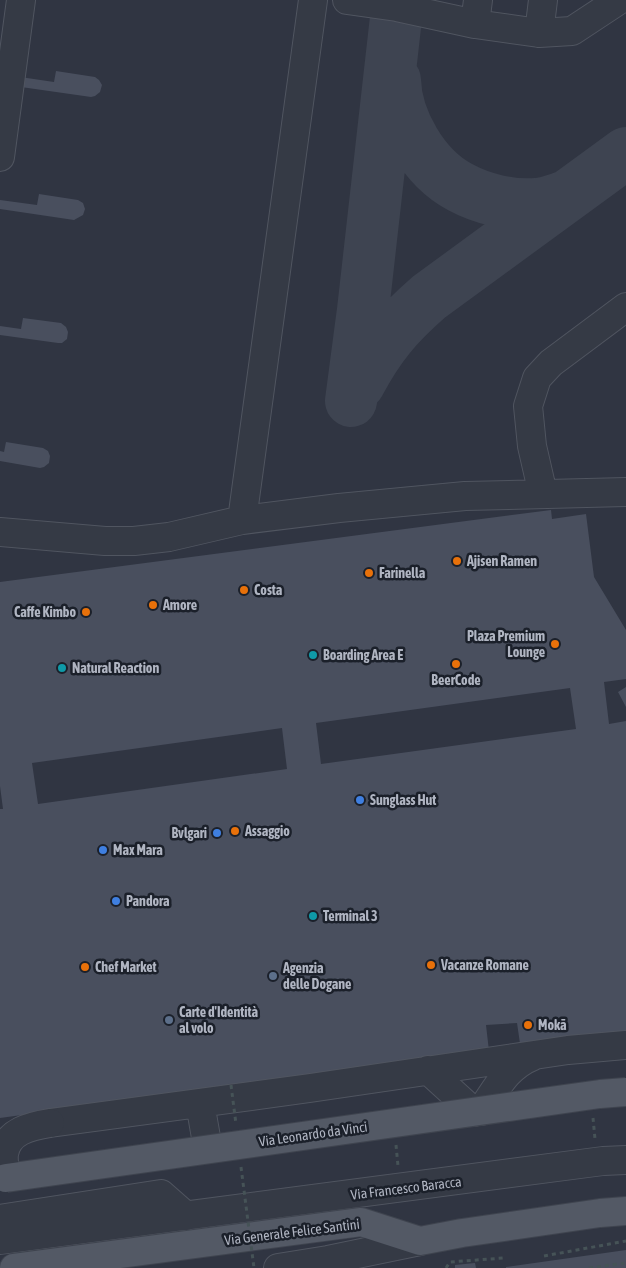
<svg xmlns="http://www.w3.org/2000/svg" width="626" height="1268" font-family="'Asap Condensed',sans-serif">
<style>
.airport{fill:#303542}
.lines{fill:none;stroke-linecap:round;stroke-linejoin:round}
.taxiway{stroke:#3e4451;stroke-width:52}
.building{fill:#494f5e;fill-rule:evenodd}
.minor-casing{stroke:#505560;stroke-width:30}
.major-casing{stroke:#3f444f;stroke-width:30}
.path{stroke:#465357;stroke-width:3;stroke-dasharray:4 4;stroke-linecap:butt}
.minor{stroke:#353a45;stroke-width:28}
.major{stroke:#535965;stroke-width:28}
.minor-bridge-casing{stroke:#505560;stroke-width:30;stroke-linecap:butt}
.major-bridge-casing{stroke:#3f444f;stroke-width:30;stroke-linecap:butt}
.path-bridge{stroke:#465357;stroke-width:3;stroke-dasharray:4 4;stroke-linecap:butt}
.minor-bridge{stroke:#353a45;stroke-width:28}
.major-bridge{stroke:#535965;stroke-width:28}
.food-dot{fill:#e8710a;stroke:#1b202a;stroke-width:2}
.culture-dot{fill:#0f9aa8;stroke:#1b202a;stroke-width:2}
.shop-dot{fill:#3f7fe0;stroke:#1b202a;stroke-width:2}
.service-dot{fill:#5c6f8a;stroke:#1b202a;stroke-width:2}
.labels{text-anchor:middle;stroke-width:5;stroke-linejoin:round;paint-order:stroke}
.poi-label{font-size:14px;font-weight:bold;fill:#b0b5c2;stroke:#1b202a;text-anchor:start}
.street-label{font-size:14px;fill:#b0b5c2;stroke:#1b202a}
</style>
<rect width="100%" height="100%" fill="#222834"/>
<!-- airport -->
<path class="airport" d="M0,0H626V1268H0Z"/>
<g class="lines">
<!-- taxiway -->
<path class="taxiway" d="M395,80C396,120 424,168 460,187C482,199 511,206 537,204C547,203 557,199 567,196
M359,384C379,346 397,325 429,297L626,153
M351,401L363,310L398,0"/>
</g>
<!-- building -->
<path class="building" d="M56,71L95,77L99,80L102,85L100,92L95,96L91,97L0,84V74L54,82Z
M39,194L78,200L83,203L85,209L83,215L74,220L0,209V200L37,205Z
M23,318L61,323L66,327L68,332L67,339L62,343H58L0,335V326L21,329Z
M6,442L43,448L48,451L50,456L49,463L44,467L40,468L0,461V451L4,452Z
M551,510L552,519L586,514L594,577L626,630V679L604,682L609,724L626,721V1053L523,1064L517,1023L486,1025L489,1051L0,1118V809H3L0,786V582ZM570,688L576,729L321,764L316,723ZM282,728L287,769L38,804L32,763Z
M626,687V707L618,692Z
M626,1250V1268H506V1267Z
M475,1263L476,1268H455V1265Z"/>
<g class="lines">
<!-- minor casing -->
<g class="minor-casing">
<path id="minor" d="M347,0L397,7L475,24L539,33L572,31L619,0
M475,24L478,0
M539,33L543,0
M0,157L21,0
M543,494L532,446L528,406L537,378L551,363L626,307
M242,520L313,0
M0,532L105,541H134L169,537L242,520L339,508L465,496L626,492
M428,1070L474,1112
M200,1103L208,1149
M481,1111C497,1088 506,1067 533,1056
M50,1123L310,1088L568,1050L626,1045
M0,1219L161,1194L186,1216
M0,1240L603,1161L626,1160
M278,1268L328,1260L420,1241"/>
</g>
<!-- major casing -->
<g class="major-casing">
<path id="major" d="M14,1268L361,1222L420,1241L462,1233L600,1213L626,1211"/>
</g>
<!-- path -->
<path class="path" d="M593,1118L595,1139
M396,1145L398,1166
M544,1256L626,1241
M446,1268L450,1262L503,1258
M589,1268L626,1263"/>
<!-- minor -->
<use href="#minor" class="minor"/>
<!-- major -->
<use href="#major" class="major"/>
<!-- minor-bridge casing -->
<g class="minor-bridge-casing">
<path id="minor-bridge" d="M6,1178C5,1170 3,1161 4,1154C7,1131 31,1126 50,1123"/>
</g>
<!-- major-bridge casing -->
<g class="major-bridge-casing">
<path id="major-bridge" d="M6,1178L600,1094L626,1092"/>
</g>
<!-- path-bridge -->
<path class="path-bridge" d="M231,1085L236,1124
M241,1167L254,1268"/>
<!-- minor-bridge -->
<use href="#minor-bridge" class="minor-bridge"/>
<!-- major-bridge -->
<use href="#major-bridge" class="major-bridge"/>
</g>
<!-- markers -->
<g class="food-dot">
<circle cx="457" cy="561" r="5"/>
<circle cx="369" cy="573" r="5"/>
<circle cx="244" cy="590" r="5"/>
<circle cx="153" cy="605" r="5"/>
<circle cx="86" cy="612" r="5"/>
<circle cx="555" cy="644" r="5"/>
<circle cx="456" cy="664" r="5"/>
<circle cx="235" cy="831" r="5"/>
<circle cx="431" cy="965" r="5"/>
<circle cx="85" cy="967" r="5"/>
<circle cx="528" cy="1025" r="5"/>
</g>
<g class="culture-dot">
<circle cx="313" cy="655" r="5"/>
<circle cx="62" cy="668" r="5"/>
<circle cx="313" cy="916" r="5"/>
</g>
<g class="shop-dot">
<circle cx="360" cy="800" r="5"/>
<circle cx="217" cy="833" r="5"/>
<circle cx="103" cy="850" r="5"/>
<circle cx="116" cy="901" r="5"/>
</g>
<g class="service-dot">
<circle cx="273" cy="976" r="5"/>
<circle cx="169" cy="1020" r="5"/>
</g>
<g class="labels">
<!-- poi labels -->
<g class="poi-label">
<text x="467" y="566">Ajisen Ramen</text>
<text x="379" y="578">Farinella</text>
<text x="254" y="595">Costa</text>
<text x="163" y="610">Amore</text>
<text x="76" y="617" text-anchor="end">Caffe Kimbo</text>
<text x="545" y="641" text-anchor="end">Plaza Premium<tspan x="545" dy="16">Lounge</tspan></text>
<text x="323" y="660">Boarding Area E</text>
<text x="72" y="673">Natural Reaction</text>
<text x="456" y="685" text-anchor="middle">BeerCode</text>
<text x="370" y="805">Sunglass Hut</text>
<text x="245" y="836">Assaggio</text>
<text x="207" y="838" text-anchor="end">Bvlgari</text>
<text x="113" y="855">Max Mara</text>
<text x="126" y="906">Pandora</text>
<text x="323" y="921">Terminal 3</text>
<text x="441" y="970">Vacanze Romane</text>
<text x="95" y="972">Chef Market</text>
<text x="283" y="973">Agenzia<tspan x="283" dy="16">delle Dogane</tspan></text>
<text x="179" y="1017">Carte d'Identità<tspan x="179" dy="16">al volo</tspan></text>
<text x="538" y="1030">Mokā</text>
</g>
<!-- street labels -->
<g class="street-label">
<text transform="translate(313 1134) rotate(-8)" y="5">Via Leonardo da Vinci</text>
<text transform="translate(406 1188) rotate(-7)" y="5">Via Francesco Baracca</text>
<text transform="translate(292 1232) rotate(-7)" y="5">Via Generale Felice Santini</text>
</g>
</g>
</svg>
